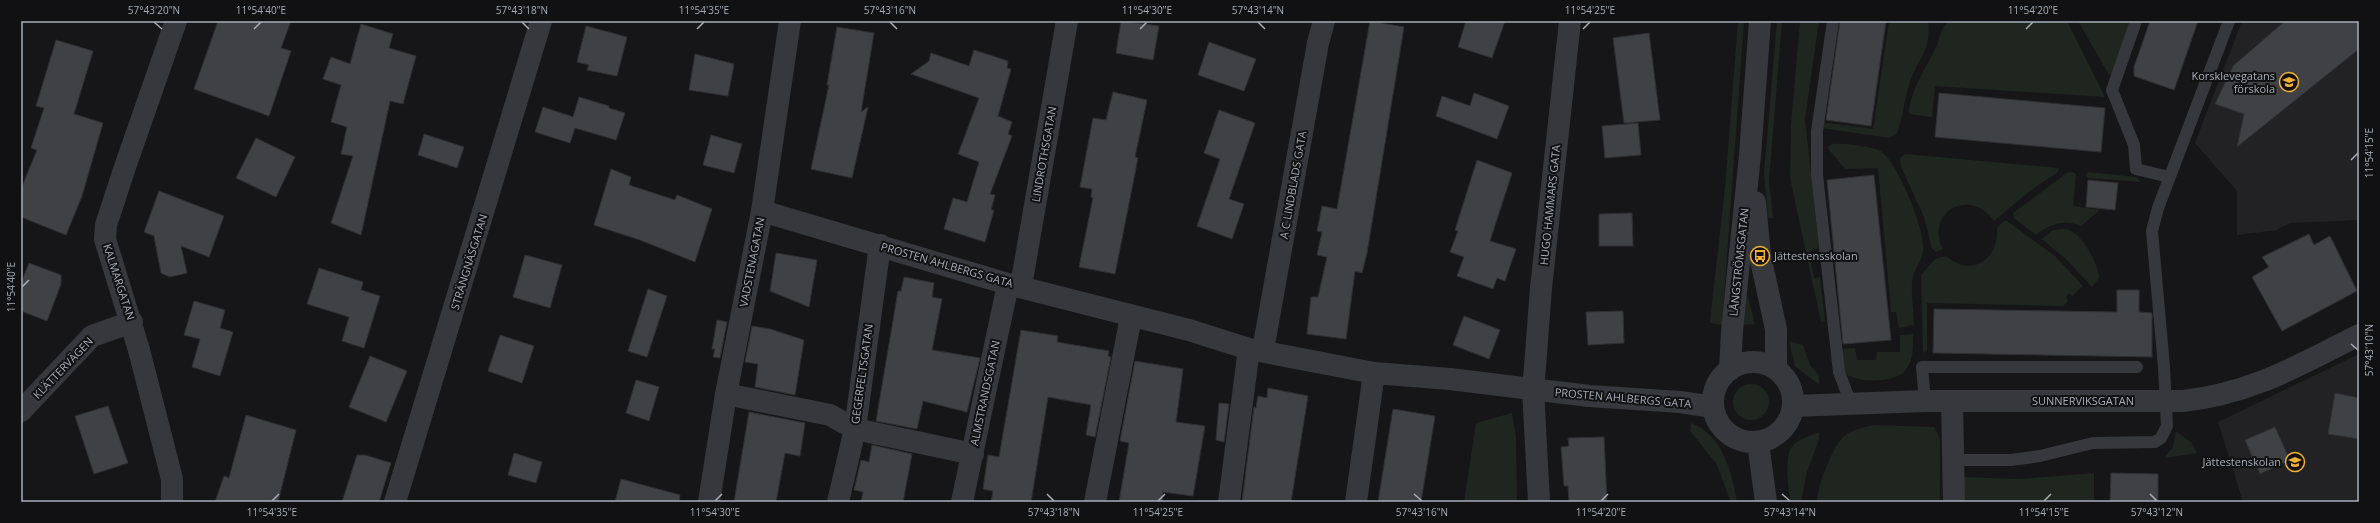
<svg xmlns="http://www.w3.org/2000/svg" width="2380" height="523" font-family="'Open Sans',sans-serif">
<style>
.built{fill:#222225}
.green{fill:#1e261f}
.building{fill:#404145;stroke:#303034}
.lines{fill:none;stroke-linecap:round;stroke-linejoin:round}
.service{stroke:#37383d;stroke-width:12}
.minor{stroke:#37383d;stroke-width:22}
.tertiary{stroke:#37383d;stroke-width:22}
.ticks{fill:none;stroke:#a8adb8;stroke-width:1.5}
.labels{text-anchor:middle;stroke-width:4;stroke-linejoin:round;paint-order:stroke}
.poi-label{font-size:11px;fill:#a8adb8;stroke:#111113;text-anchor:end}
.street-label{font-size:11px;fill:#a8adb8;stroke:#111113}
.neatline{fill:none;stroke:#a8adb8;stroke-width:1.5}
.ticks-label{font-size:10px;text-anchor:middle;fill:#a8adb8}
</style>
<rect width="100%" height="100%" fill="#161618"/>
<!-- built -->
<path class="built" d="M2242,21H2359V220L2290,223L2277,230L2237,235V191L2195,143Z
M2359,354V502H2243L2218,422Z"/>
<!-- green -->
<path class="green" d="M1738,21H1744L1722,325L1710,323V320L1725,188Z
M1777,21H1782L1769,181L1773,218H1768L1764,173Z
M1800,21H1819L1805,119L1819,248L1809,252L1814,278L1820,277L1825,321L1821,322L1790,178L1791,125Z
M1889,21H1928C1932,53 1917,58 1909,85C1904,100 1903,118 1897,133L1890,138L1821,128L1820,122L1873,129Z
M1949,21H2067L2105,97L1935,86L1932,117L1909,114C1910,89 1927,67 1937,45C1942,33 1938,32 1949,21Z
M2078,21H2130L2112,73L2109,75Z
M1832,144C1841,143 1874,146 1882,152C1898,164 1923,226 1923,245C1924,260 1916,265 1913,277C1910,289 1914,312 1914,325L1899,328L1896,312H1891L1878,168L1845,169L1829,150L1828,147Z
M1905,154L2059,168L2058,172L2031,190L1994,221C1970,186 1924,213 1943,249L1936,252L1932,249L1924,217L1901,167L1900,158Z
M2072,172L2076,174L2073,206L2100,210L2081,226C2065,219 2049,224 2036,235L2014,218L2013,213L2067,173Z
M2088,172L2136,177L2141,182L2087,178L2086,174Z
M2004,221H2007L2055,256L2083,286L2072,296L2069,293L2066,297L2068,301L2063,306L1927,303V351L1923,353L1921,275L1935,259L1946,256C1971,278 1999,260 1997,228Z
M2053,230C2058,230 2064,228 2069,230C2082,234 2099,265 2099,278L2092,287L2068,261L2042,239Z
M1747,294L1755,324L1739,325Z
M1913,334C1913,349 1914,360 1904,372C1893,383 1852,384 1843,371L1842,349L1855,348L1857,360H1876L1877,352H1900V335Z
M1789,341L1803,345L1810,365L1819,375V385L1795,366Z
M1733 402a18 18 0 1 1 36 0a18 18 0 1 1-36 0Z
M1512,413L1516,437L1517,502H1464L1476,423Z
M1691,423C1723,435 1732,473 1737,502H1731L1716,463L1690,431Z
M1874,425L1934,427L1940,439V502H1817C1818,488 1822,476 1828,463C1840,436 1844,431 1874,425Z
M2176,431L2192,443L2197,453L2164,458L2173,447Z
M1819,432V439L1807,472L1801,502H1790C1789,489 1784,459 1791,448C1796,440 1810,436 1819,432Z
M2094,473V502H1962L1961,477L2021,479Z"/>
<!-- building -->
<path class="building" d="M218,21H291L281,48L291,51L269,116L194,89Z
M1121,21L1159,26L1153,60L1116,53Z
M1370,21L1404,27L1367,253L1362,273L1355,271L1346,339L1307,334L1311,297H1318L1327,257L1317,255L1322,232L1317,231L1322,206L1337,209Z
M1466,21H1505L1492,58L1458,47Z
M1840,21H1886L1871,126L1826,120Z
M2150,21H2198L2174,90L2134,76V67Z
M2285,21H2359V49L2237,147L2244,114L2215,104L2233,66Z
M361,24L393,34L389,48L416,56L403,104L390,101L361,235L331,223L353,156L341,154L347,127L331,122L341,85L323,79L331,57L350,64Z
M586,26L627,37L617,76L587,70L589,65L577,62Z
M837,27L874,33L861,112L868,107L852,178L811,169L829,85H827Z
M1649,33L1660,120L1624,123L1613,38Z
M56,40L93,51L74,114L103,123L82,196L66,235L21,217V189L37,150L31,148L44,108L36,106Z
M1209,42L1256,59L1244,91L1198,75Z
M974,50L1008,61L1007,68L1011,69L998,116L1012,122L1008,134L1012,136L990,194L995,195L991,210H994L985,242L944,229L953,198L967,202L979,162L958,154L979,98L911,74L929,61L931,53L969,66Z
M695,54L734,64L728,96L689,90Z
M1113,92L1147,100L1135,157L1138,158L1115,274L1079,267L1093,198L1091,197L1092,189L1080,187L1093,118L1106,120Z
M1474,93L1509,106L1497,139L1436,116L1442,96L1470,106Z
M1939,93L2105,108L2101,152L1935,137Z
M579,97L609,106V108L625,113L616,140L575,128L570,143L535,132L543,107L573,117Z
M1219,110L1255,123L1229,199L1244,204L1232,239L1197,226L1220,159L1204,153Z
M1638,123L1641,155L1605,158L1602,126Z
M424,134L464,147L457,168L418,155Z
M711,135L742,144L734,173L703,165Z
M256,138L295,157L276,197L236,178Z
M1477,160L1512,173L1490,241L1516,249L1505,281L1497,278L1493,289L1457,276L1464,257L1450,252L1458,231L1455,230Z
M611,169L631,177L629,185L675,200L677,195L712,209L695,262L640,240L594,225Z
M1874,175L1891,340L1843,344L1827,180Z
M2088,180L2118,183L2115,210L2086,207Z
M159,191L224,216L209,257L181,246L187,273L170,277L161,273L154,236L144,232Z
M1632,213L1633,246H1599V214Z
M2309,234L2314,245L2330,236L2357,291L2282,331L2252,277L2269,267L2262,257Z
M776,253L817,260L809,307L770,291Z
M525,255L562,265L550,308L513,297Z
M29,263L61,275V284L47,321L21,311V283Z
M319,268L363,282L361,290L380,296L364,348L342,341L349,317L307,304Z
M904,277L934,283L932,297L942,299L932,350L980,358L967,412L923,401L917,429L876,421L898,291H901Z
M648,289L667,296L647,357L628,351Z
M2117,290H2139V312L2152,313V357L1933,353L1934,309L2117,312Z
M194,301L225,310L220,328L233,332L220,376L192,367L200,339L184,335Z
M1623,311L1624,343L1588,345L1586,312Z
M1464,316L1500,330L1489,359L1453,345Z
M717,320L727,322L720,358L713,357L715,349H712Z
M752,326L770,329L804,340L795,395L755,387L758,364L745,362Z
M1021,330L1058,336L1057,342L1109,351L1108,356L1111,357L1095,437L1086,435L1091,405L1048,397L1031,502H991L993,491L983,489L988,455L999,457Z
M500,335L534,346L522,383L488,371Z
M370,356L407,371L386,422L349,407Z
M1135,361L1183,369L1176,422L1205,426L1193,496L1163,492L1162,502H1119L1129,443L1120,441Z
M636,380L659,387L649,421L626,413Z
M1268,388L1308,396L1291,502H1242L1254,407L1256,408L1258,396L1267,398Z
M2335,393L2359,398V439L2328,434Z
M1219,403L1229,404L1224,442L1216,440Z
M108,406L128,463L94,474L75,416Z
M1393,409L1435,416L1421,502H1378Z
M749,412L805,423L800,456L785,453L776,502H734Z
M246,415L296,430L278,502H215L224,476L229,478Z
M2275,427L2290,460L2260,474L2245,440Z
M1604,437L1607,502H1569L1568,486H1564L1561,447L1569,446L1568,438Z
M872,445L912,454L903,502H861L863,492L854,490L861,460L869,462Z
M514,453L542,462L536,483L508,475Z
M357,455H365L391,463L379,502H342Z
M2111,473L2158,474V502H2110Z
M621,479L680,495L679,502H615Z"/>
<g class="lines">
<!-- service -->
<path class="service" d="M1833,21L1817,131V175L1839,372L1851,404
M2136,21L2112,90L2134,145L2136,169L2169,177
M1925,401L1922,367H2137
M1953,460H2011L2040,456L2093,443L2155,442L2161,438L2167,426L2164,367L2152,231L2158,208L2229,21"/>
<!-- minor -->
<path class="minor" d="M762,211L1008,284L1189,330L1249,349L1374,373L1450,379L1589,396L1680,402L1713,407
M1021,286L1067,21
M1263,350L1318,43L1324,21
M726,394L830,415L855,429L973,454
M1952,403L1954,502
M1793,406L1925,401H2183C2251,394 2299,365 2359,335
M21,411L92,336L132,322
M172,502V479L139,350L105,239L106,225L125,167L176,21
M395,502L541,21
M709,502L726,394L762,211L790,21
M838,502L855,429L880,245
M962,502L1008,284
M1095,502L1131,317
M1229,502L1249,349
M1356,502L1374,373
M1539,502L1533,389L1535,367L1541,288L1570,21"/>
<!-- tertiary -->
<path class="tertiary" d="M1755,202L1760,256L1776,329V369
M1713 402a40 40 0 1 1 80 0a40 40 0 1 1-80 0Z
M1730,370L1732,331L1750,155L1760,21
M1758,443L1766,502"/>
</g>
<!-- ticks -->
<path class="ticks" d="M154,22L162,29M522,22L529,29M890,22L897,29M1258,22L1265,29M254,29L261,22M697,29L704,22M1140,29L1147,22M1583,29L1590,22M2026,29L2033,22M2351,160L2358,153M22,287L29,280M2351,344L2358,350M1047,494L1054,501M1414,494L1422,501M1782,494L1790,501M2150,494L2157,501M272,501L279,494M715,501L722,494M1158,501L1165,494M1601,501L1608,494M2044,501L2051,494"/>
<!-- icons -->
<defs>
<g id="school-ring" transform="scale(1)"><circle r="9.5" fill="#111113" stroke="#f2b134" stroke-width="1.5"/><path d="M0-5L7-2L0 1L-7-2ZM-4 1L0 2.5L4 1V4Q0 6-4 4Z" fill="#f2b134"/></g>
<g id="bus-ring" transform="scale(1)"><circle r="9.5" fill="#111113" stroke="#f2b134" stroke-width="1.5"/><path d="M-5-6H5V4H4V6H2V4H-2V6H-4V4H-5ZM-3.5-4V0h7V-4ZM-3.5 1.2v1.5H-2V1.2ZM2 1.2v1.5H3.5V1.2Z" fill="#f2b134"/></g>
</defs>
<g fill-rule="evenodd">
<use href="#school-ring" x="2289" y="82"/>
<use href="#bus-ring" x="1760" y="256"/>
<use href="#school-ring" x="2295" y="462"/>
</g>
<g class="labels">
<!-- poi labels -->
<g class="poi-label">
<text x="2275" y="80">Korsklevegatans<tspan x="2275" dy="13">förskola</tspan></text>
<text x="1774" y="260" text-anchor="start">Jättestensskolan</text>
<text x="2281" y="466">Jättestenskolan</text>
</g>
<!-- street labels -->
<g class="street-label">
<text transform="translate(1044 154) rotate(-80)" y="4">LINDROTHSGATAN</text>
<text transform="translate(1293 185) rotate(-80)" y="4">A C LINDBLADS GATA</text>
<text transform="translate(1550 205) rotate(-84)" y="4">HUGO HAMMARS GATA</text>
<text transform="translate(469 262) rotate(-73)" y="4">STRÄNGNÄSGATAN</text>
<text transform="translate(752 262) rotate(-79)" y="4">VADSTENAGATAN</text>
<text transform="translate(1739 262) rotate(-84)" y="4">LÅNGSTRÖMSGATAN</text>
<text transform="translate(947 265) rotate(16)" y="4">PROSTEN AHLBERGS GATA</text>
<text transform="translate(119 282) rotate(72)" y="4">KALMARGATAN</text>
<text transform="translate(63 368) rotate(-46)" y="4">KLÄTTERVÄGEN</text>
<text transform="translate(862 374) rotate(-82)" y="4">GEGERFELTSGATAN</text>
<text transform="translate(985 393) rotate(-78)" y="4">ALMSTRANDSGATAN</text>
<text transform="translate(1623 398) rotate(5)" y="4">PROSTEN AHLBERGS GATA</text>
<text x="2083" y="405">SUNNERVIKSGATAN</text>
</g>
</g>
<!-- border -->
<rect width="2380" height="523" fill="none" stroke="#111113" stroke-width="44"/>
<rect x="22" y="22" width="2336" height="479" class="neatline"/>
<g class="ticks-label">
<text x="154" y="14">57°43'20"N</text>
<text x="261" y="14">11°54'40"E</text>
<text x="522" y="14">57°43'18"N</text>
<text x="704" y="14">11°54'35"E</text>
<text x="890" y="14">57°43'16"N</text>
<text x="1147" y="14">11°54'30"E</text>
<text x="1258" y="14">57°43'14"N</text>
<text x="1590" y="14">11°54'25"E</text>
<text x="2033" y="14">11°54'20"E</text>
<text transform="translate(2369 153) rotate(-90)" y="4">11°54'15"E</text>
<text transform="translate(11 287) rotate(-90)" y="4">11°54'40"E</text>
<text transform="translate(2369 350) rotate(-90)" y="4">57°43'10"N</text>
<text x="272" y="516">11°54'35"E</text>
<text x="715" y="516">11°54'30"E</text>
<text x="1054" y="516">57°43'18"N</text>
<text x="1158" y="516">11°54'25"E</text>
<text x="1422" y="516">57°43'16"N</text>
<text x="1601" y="516">11°54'20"E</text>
<text x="1790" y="516">57°43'14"N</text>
<text x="2044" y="516">11°54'15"E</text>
<text x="2157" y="516">57°43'12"N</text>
</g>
</svg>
